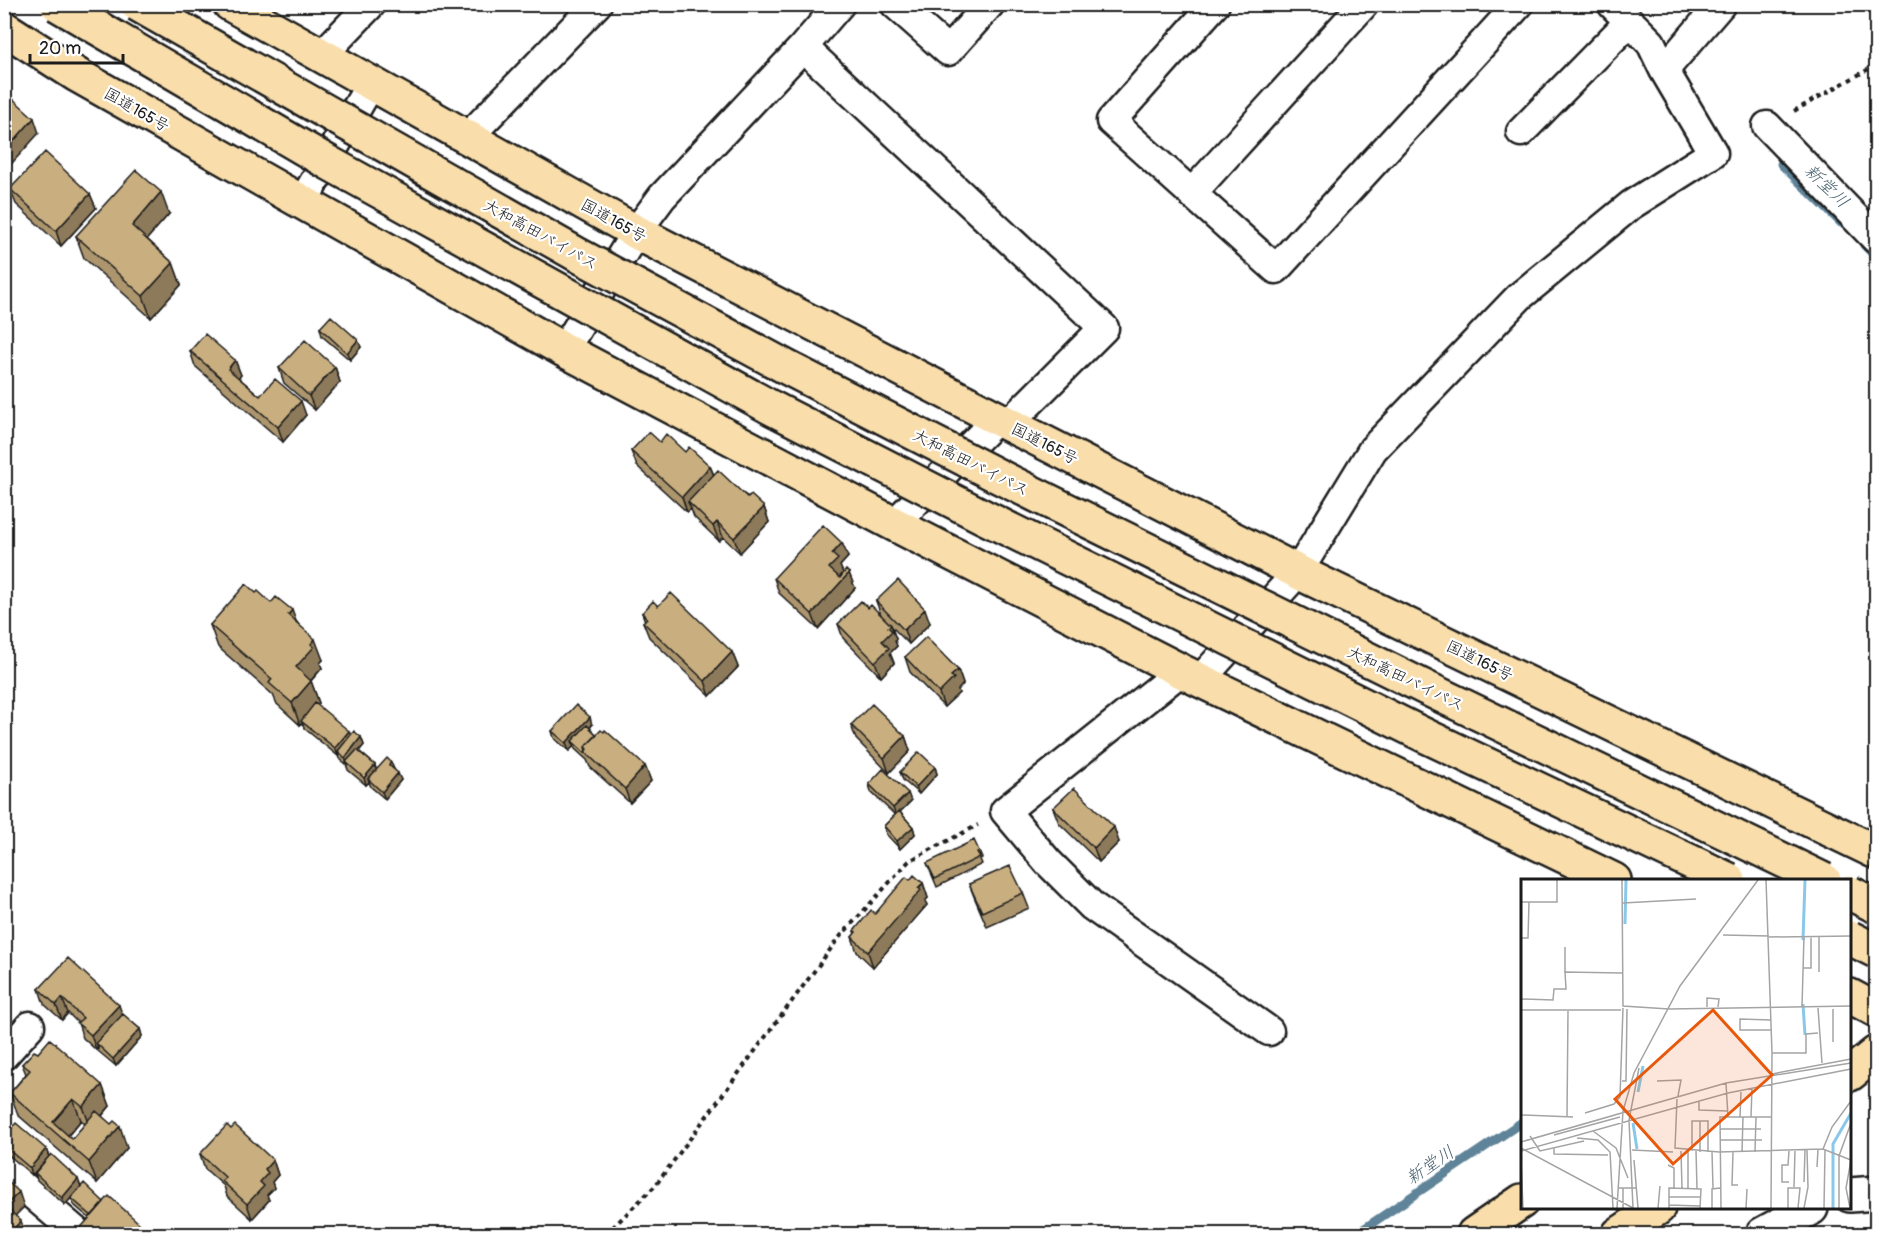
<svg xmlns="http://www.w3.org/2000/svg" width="1881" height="1239" font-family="Pangolin,'Klee One',sans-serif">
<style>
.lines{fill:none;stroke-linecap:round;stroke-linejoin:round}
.stream{stroke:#5e8398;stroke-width:9}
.street-casing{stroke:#1c1c1c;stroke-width:33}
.secondary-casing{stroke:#1c1c1c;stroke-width:38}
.highway-casing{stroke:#1c1c1c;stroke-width:38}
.path{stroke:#1c1c1c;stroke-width:4;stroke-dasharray:4.5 4.5;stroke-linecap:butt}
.street{stroke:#fff;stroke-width:28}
.secondary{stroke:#fff;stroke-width:33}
.highway{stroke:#f9deab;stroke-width:33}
.highway-bridge-casing{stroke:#1c1c1c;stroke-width:38;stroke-linecap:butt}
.highway-bridge{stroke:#f9deab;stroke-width:33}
.wall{fill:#ad966e;stroke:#1c1c1c;stroke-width:1.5;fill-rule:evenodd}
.shaded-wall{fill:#8d7a5a;stroke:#1c1c1c;stroke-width:1.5}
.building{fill:#c9af80;stroke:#1c1c1c;stroke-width:1.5}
.labels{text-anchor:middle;stroke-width:4.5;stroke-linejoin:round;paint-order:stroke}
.street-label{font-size:16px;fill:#1c1c1c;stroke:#fff}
.water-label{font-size:18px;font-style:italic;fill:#48616e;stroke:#fff}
.inset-river{fill:none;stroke:#8ac8ea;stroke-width:3}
.inset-road{fill:none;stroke:#a4a4a4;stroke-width:1.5}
.view{fill:#e8590c;fill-opacity:0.15;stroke:#e8590c;stroke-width:3}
.inset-edge{fill:none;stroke:#1c1c1c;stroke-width:3}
</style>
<rect width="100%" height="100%" fill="#fff"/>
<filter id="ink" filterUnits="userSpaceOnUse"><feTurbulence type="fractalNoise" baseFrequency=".0167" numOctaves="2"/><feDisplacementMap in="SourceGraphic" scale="12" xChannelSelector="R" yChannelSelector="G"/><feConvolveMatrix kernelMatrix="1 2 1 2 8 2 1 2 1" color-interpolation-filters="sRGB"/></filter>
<g filter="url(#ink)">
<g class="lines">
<!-- stream -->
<path class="stream" d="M1781,164L1841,223
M1864,245L1876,257
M1356,1234L1522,1122"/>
<!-- street casing -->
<g class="street-casing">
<path id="street" d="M895,4L948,51L990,4
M1215,4L1111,121L1276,269L1519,4
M803,47L1104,328L1008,424
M321,56L371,4
M1664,70L1721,4
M1767,126L1876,239
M1521,132L1629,22
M467,138L597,4
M1192,193L1364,4
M302,203L370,85
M564,350L636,232L662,197L803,47L840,4
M894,524L997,419
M1181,671L1005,811L1048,862L1092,906L1269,1031
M1200,680L1298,572L1373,449L1519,297L1631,205L1713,153L1664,70L1651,43L1612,4
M4,1055L30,1026
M4,1170L79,1234"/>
</g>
<!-- secondary casing -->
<g class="secondary-casing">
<path id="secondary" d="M1850,1195L1876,1193
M1763,1234L1811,1208"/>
</g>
<!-- highway casing -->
<g class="highway-casing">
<path id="highway" d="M230,4L636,232L1008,424L1298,572L1876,852
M4,28L77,75L564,350L894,524L1181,671L1614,880
M1850,996L1876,1010
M1850,1074L1876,1053
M1474,1234L1522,1201
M1619,1234L1658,1208"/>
</g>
<!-- path -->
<path class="path" d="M1794,111L1876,65
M606,1234L655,1186L838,939L909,861L978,825"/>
<!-- street -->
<use href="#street" class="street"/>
<!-- secondary -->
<use href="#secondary" class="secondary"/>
<!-- highway -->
<use href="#highway" class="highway"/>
<!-- highway-bridge casing -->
<g class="highway-bridge-casing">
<path id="highway-bridge" d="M57,4L329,163L770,407L984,517L1424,735L1729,880
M137,4L578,255L786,367L1000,477L1426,688L1824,880
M1850,893L1876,906
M1850,938L1876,951"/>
</g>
<!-- highway-bridge -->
<use href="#highway-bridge" class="highway-bridge"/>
</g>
<!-- wall -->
<path class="wall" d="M10,189L90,194L96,208L61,246L16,204Z
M169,214L147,239L173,263L181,285L151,318L84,258L76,236Z
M320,328L361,347L350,360L322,336Z
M190,351L235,360L241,375L238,377L260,396L306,415L283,442L195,366Z
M335,367L340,382L315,410L284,383L279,368Z
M660,442L685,452L710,466L714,475L764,507L769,522L740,553L723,537L719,541L694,517L691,509L687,512L637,466L631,451Z
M842,543L848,557L840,566L843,573H849L855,588L818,629L779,593L774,578Z
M256,593L271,603L297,622L323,660L320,663L322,668L311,681L319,703L317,705L350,735L361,737L364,745L359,751L375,765L376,770L391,762L394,769L401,780L385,799L371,787L369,782L366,785L348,770L346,764L340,759L339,755L338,756L304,728L302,722L300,725L277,704L273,695L218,647L210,625Z
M876,601L930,623L909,644L891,626L896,639L895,641L897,646L890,653L894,663L881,677L843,638L838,624L868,608L881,615Z
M642,613L732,652L738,667L710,696L649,637L643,622L645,621Z
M905,657L958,670L963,684L958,690L959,693L944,707L910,672Z
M592,725L590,728L597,735L645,766L651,781L630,803L590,767L587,760L575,749L574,746L569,751L554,738L552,731Z
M851,725L905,736L910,751L889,773L856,739Z
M935,767L937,774L919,794L903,780L900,772Z
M869,784L911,801L900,812L913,827L915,834L900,849L886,834L884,826L895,815L871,792Z
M1053,808L1119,842L1099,862L1059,823Z
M979,851L982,858L980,859L982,864L937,887L927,863Z
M910,880L923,883L928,898L925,901L927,905L873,967L857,952L852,937L855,934L854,931L875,914Z
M969,884L1023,893L1029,908L987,927L975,899Z
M39,989L122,1014L140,1029L142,1036L116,1066L98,1051V1048L96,1050L83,1038L78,1023L68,1013L62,1020L44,1004Z
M38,1053L102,1085L110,1106L102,1116L127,1148L97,1183L18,1115L10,1093L26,1074L22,1064ZM81,1120L85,1124L72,1139L68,1136Z
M4,1136L46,1149L49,1156L81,1187L104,1202L89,1218L74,1205L71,1198L65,1205L37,1180L35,1173L32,1175L4,1151Z
M200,1154L273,1160L278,1175L272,1182L274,1188L267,1195L269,1200L252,1219L227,1196L224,1186L205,1169Z"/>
<!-- shaded-wall -->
<path class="shaded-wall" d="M34,118L39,133L4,172V152Z
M161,192L169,214L140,247L132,226Z
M90,194L96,208L61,246L56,231Z
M173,263L181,285L151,318L143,296Z
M358,340L361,347L350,360L347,353Z
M235,360L241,375L233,383L228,369Z
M335,367L340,382L315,410L309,396Z
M301,401L306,415L283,442L278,427Z
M710,466L716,481L688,502L691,509L687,512L682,497Z
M764,507L769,522L740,553L734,538Z
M717,522L723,537L719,541L713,526Z
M842,543L848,557L840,566L843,573L834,583L829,568L832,554Z
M849,573L855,588L818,629L812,614Z
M925,609L930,623L909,644L904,630Z
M292,610L300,632L288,615Z
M891,625L896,639L895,641L897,646L890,653L894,663L881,677L875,662L882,641L888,627Z
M315,639L323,660L320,663L322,668L303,689L296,667Z
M732,652L738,667L710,696L705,681Z
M958,670L963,684L958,690L959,693L944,707L939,693L951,676Z
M311,681L319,703L300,725L292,703Z
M590,717L592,725L575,744L572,741L574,746L569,751L566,743Z
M349,731L352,738L338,751L339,755L338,756L335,748Z
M905,736L910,751L889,773L884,758Z
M361,737L364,745L348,765L345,758Z
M375,765L377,773L368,779L369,782L366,785L364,778Z
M645,766L651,781L630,803L625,789Z
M935,767L937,774L919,794L916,787Z
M398,773L401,780L385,799L382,792Z
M908,793L911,801L896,816L893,808Z
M913,827L915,834L900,849L897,841Z
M1114,827L1119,842L1099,862L1094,848Z
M923,883L928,898L925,901L927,905L873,967L868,952Z
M62,998L68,1013L62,1020L56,1005Z
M119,1005L124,1019L96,1043L98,1048L96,1050L91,1035Z
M140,1029L142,1036L116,1066L113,1059Z
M102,1085L110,1106L91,1128L83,1107Z
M73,1099L81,1120L64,1140L53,1122Z
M8,1116L10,1123L4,1130V1119Z
M120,1126L127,1148L97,1183L89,1162Z
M46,1149L49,1157L32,1175L30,1168Z
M273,1160L278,1175L272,1182L274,1188L267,1195L269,1200L252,1219L247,1204L260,1182L265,1169Z
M78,1179L81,1187L65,1205L62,1198Z
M19,1192L24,1207L10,1221L5,1206Z
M21,1221L26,1234H8Z"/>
<!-- building -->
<path class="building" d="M12,98L34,118L4,152V107Z
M45,152L90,194L56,231L10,189Z
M136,170L161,192L132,226L173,263L143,296L76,236Z
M331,316L358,340L347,353L320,328Z
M205,334L235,360L228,369L260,396L275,379L301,401L278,427L190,351Z
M305,340L335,367L309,396L279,368Z
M649,432L660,442L666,434L685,452L689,447L710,466L682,497L631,451Z
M718,470L748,498L751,495L764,507L734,538L717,522L713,526L688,502Z
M823,525L842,543L832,554L838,559L829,568L840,578L846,570L849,573L812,614L774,578Z
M898,580L925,609L904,630L876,601Z
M246,584L256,593L258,591L271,603L276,597L292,610L288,615L315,639L311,644L314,647L296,667L311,681L292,703L269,683L272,679L210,625Z
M671,593L732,652L705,681L643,622L647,618L642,613L653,601L658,606Z
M861,601L868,608L871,605L891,625L888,627L892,631L882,641L889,648L875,662L838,624Z
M926,637L958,670L951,676L954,678L939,693L905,657Z
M315,703L349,731L335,748L301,721Z
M872,704L905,736L884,758L851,725Z
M576,705L590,717L566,743L552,731Z
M587,725L597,735L585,747L586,751L585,753L572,741Z
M601,730L604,732L605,730L645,766L625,789L585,752L587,749L585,747Z
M354,731L361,737L345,758L338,751Z
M357,750L375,765L364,778L346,762Z
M919,752L935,767L916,787L900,772Z
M387,758L391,762L389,765L398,773L382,792L368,779Z
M883,769L908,793L893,808L869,784Z
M1074,788L1114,827L1094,848L1053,808Z
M899,811L913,827L897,841L884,826Z
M974,840L979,851L977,852L980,857L935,879L927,863Z
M1010,866L1023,893L982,912L969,884Z
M914,875L923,883L918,888L921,890L868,952L852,937L856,932L854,931L871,910L875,914L906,877L910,880Z
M68,958L119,1005L91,1035L77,1023L83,1018L62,998L56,1005L39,989Z
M123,1014L140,1029L113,1059L96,1043Z
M50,1039L102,1085L83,1107L73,1099L53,1122L72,1139L96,1111L111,1124L114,1121L120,1126L89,1162L10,1093L30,1070L22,1064L34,1051L38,1053Z
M16,1123L46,1149L30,1168L4,1146V1136Z
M227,1125L231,1129L235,1125L273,1160L265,1169L268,1173L260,1182L264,1186L247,1204L222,1181L226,1178L200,1154Z
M51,1154L78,1179L62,1198L35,1173Z
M5,1179L19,1192L5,1206L21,1221L8,1234H4V1180Z
M84,1183L104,1202L92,1216L71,1198Z
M109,1196L151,1234H75Z"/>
</g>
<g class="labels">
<!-- street labels -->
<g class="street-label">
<text transform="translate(137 109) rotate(30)" y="6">国道165号</text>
<text transform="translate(614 220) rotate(29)" y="6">国道165号</text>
<text transform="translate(541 234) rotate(29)" y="6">大和高田バイパス</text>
<text transform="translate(1045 443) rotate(27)" y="6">国道165号</text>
<text transform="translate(971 462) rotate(27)" y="6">大和高田バイパス</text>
<text transform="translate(1480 660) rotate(26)" y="6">国道165号</text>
<text transform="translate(1406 678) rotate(26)" y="6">大和高田バイパス</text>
</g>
<!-- water labels -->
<g class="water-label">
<text transform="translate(1827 186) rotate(44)" y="6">新堂川</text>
<text transform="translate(1430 1165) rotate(-34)" y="6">新堂川</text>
</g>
</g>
<!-- overview -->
<g transform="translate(1521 879)">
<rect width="330" height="330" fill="#fff"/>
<path class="inset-river" d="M104,45L105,1M282,61L284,1M282,125L284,156M117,213L122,187M112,244L116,270M312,329V265L330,234"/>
<path class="inset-road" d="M101,1L102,127L148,130M245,1L251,174L250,329M0,23H36V1M102,24L175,20M202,56L248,57M248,58L330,57M0,59H7L8,23M282,89H290V57M44,93V68M298,93V57M0,120L32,121L33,110H45L44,93L101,94M186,128V119L198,120L197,128M281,128L283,57M297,129L301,184M148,130L330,127M312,130V163M0,131H100M250,141L219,140V151H250M0,146V168M251,174H285V155L297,154M251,195L330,180M101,202H105L106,130M136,202L160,201L157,217M205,204L207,238M156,220L154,269L198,273L302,270L330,281L325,309L329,329M178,223V231L207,232M64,234L93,225L99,218L102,129M0,236L52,238M46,237L47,132M219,238L220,213M230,238L231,209M199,250H240M72,252L95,269L107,299M33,256L99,238M9,257L19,272L63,262M56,259L77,261L89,273L92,329M199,261H241M0,263L205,204L330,184M0,269L112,329M33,269V275L87,276M302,270L311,248L330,222M111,271L152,273M0,272L207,214L330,190M160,272L161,309M171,272V242H187V273M175,272L176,310M167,273V310M179,273V242M191,273L192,309M212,273L211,306H217M221,273L222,238M234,273L235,238M0,281L2,329M113,281L117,329M147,286L153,289V309M296,288L297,270M268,303H261V286H267L268,272M283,303L284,271M273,308L274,271M97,309H116M102,309V329M148,318H179M148,326L179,327M96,329L102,232L113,194L159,107L237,1M112,329L108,241L118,189M137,329L139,307M148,329V309L180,310L179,329M191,329V310L199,309M200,329L199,238H251M225,329L226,310M267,329V309H279L277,329M283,329L287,308L286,271M303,329L304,271M318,329V277L330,244"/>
<path class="view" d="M192,131L251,196L152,285L94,220Z"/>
<rect width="330" height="330" class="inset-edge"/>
</g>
<!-- margin -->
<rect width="1881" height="1239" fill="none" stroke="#fff" stroke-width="24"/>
<rect x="12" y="12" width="1857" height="1215" fill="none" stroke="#1c1c1c" stroke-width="2" filter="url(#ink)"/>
<!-- scale -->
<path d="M30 54v9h93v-9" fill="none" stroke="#1c1c1c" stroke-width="3"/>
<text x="39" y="54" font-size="18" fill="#1c1c1c" stroke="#ffffff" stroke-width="4.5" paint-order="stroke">20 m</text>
</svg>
